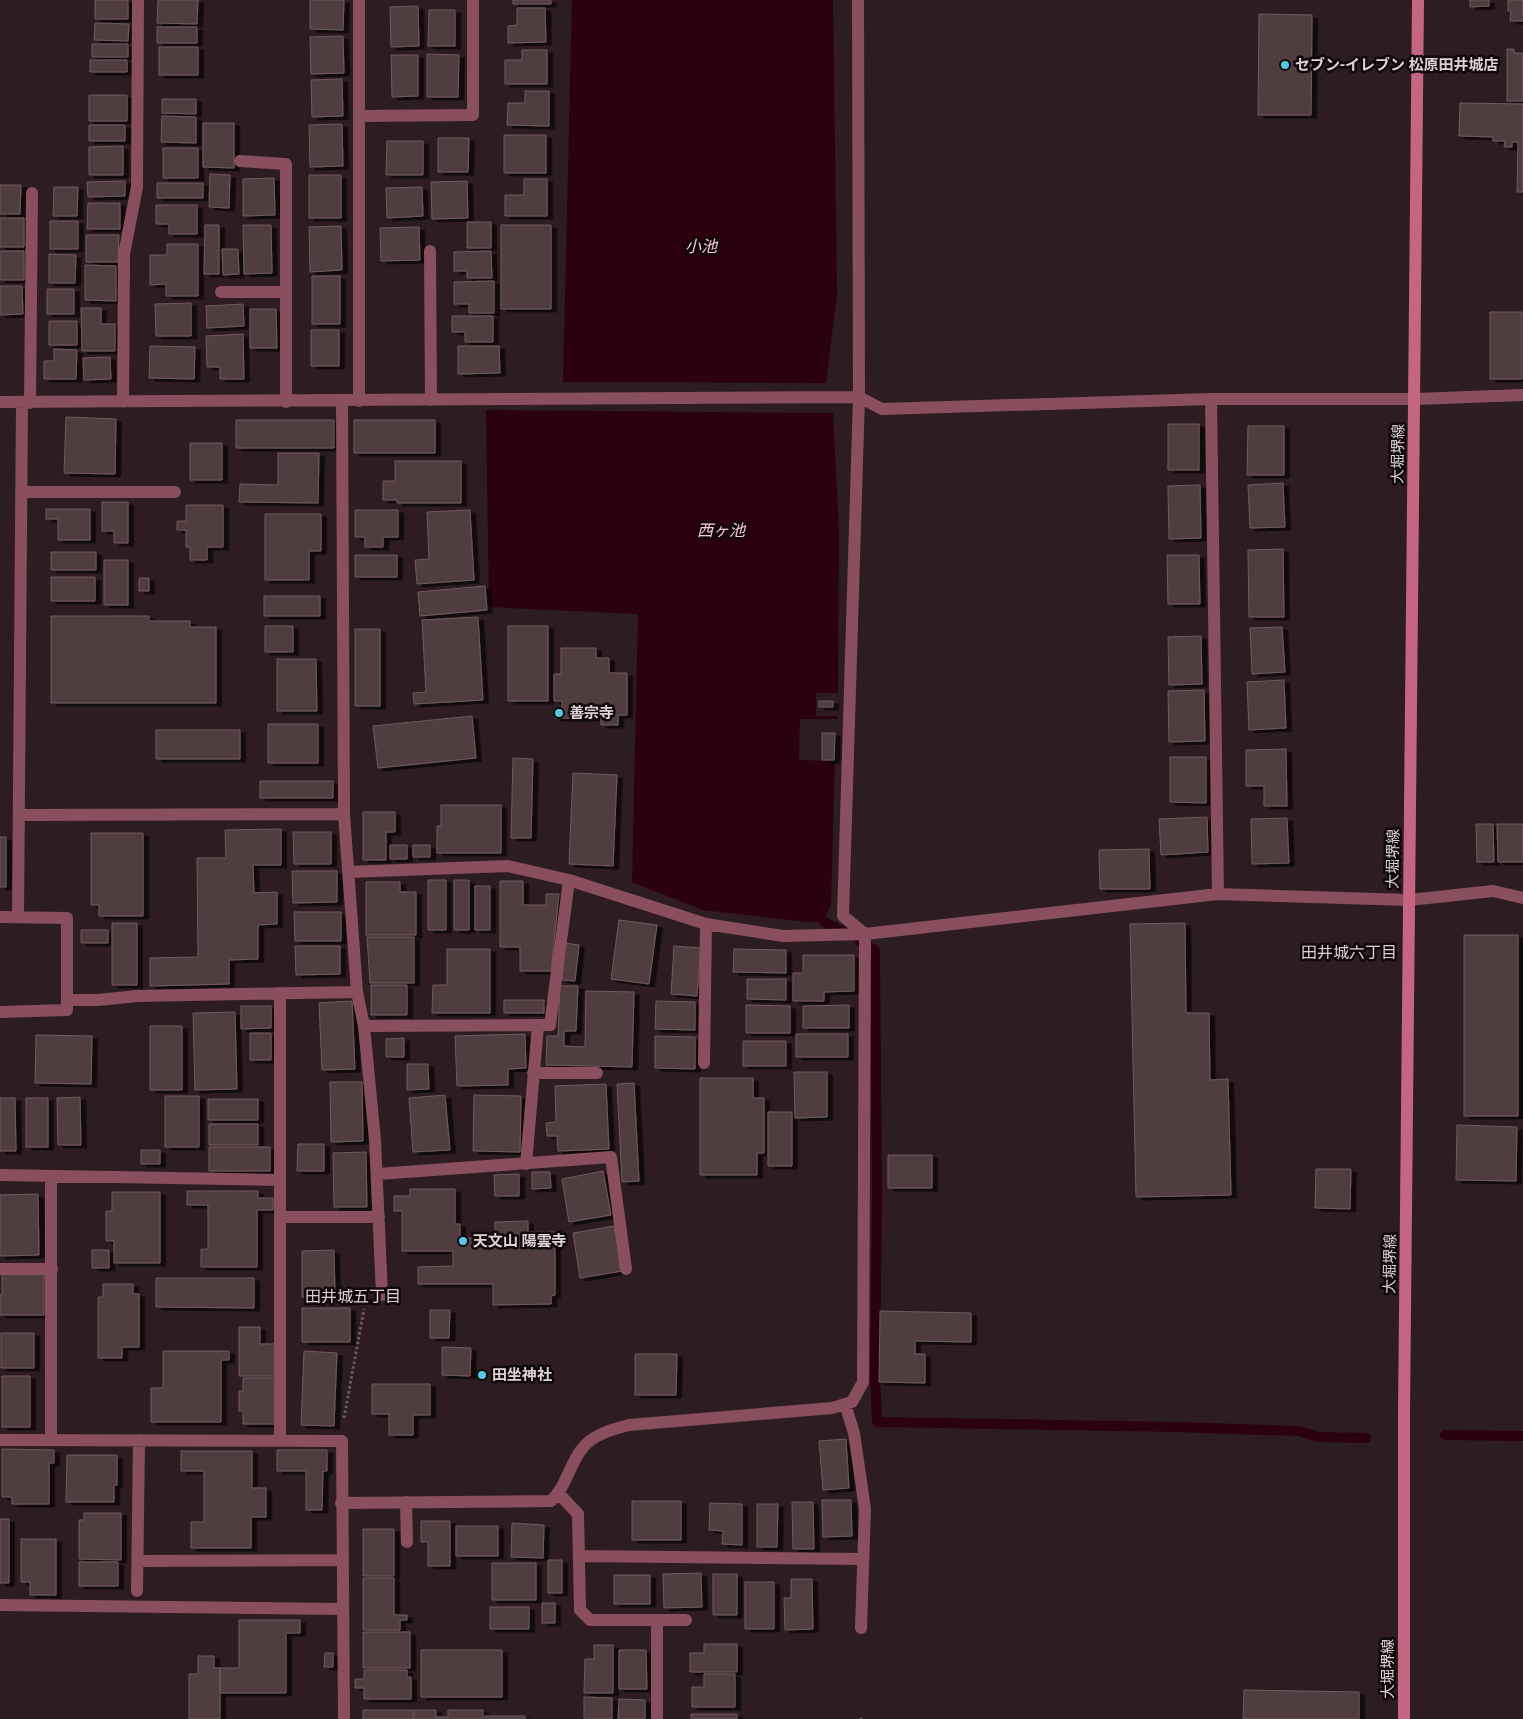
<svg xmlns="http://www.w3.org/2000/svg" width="1523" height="1719" font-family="Ubuntu,'Noto Sans JP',sans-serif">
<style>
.water{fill:#2b0111}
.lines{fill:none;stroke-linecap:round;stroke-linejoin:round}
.stream{stroke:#2b0111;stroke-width:10}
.building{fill:#4f3d41;stroke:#705b60;filter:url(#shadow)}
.path{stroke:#6c5d61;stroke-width:3;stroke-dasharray:2.5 2.5;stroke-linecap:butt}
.lane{stroke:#8a4f5f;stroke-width:12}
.street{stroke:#8a4f5f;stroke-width:12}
.secondary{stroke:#c46682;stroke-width:12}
.poi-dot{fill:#56c9e0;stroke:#10090b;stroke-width:2}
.labels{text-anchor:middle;stroke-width:5;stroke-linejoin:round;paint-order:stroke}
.poi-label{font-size:15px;font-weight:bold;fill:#ded2d5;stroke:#10090b;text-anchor:start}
.street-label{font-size:15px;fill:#ded2d5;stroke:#10090b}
.water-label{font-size:16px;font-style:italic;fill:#fbc7d3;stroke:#10090b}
.neighbourhood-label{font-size:16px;fill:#e3ccd1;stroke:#10090b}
</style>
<defs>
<filter id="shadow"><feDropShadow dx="5.5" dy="3" stdDeviation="0" flood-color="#0009"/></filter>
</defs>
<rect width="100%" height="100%" fill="#2d1c21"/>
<!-- water -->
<path class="water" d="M572,0H833L837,295L826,383L563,382Z
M486,410L833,413L839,534L838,693H816V716H838V719H800L799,760L835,761L831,903L824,922H807L703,910L632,882L638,614L489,607Z"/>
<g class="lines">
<!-- stream -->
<path class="stream" d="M824,922L847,934
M860,941L875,950L877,1197L875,1374L877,1422L1177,1427L1298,1431L1319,1437L1366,1438
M1445,1435L1523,1436"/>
</g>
<!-- building -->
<path class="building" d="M95,0H128V19H95Z
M158,0H198L197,24L157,23Z
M310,0H344L343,30L310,29Z
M513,0H551V4H513Z
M1470,0H1489V6L1470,7Z
M1508,0H1523V21H1510L1511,11H1508Z
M418,6L419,46L391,47L390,7Z
M517,8H545L546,42L508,43V26L517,25Z
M429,10H455V46H428Z
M1259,14L1312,15L1311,115H1258Z
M95,23L129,24L128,41L94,40Z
M157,27H197V43H157Z
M343,36L344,73L311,74L310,37Z
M92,44H128V57H92Z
M159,47H198V75H159Z
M1507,49H1514V53H1523V101H1507Z
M522,50H547V84H505V60H522Z
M427,54L459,55L458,97H427Z
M391,55H418V96L392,97Z
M90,60H127V72H90Z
M342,79L343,116L312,117L311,80Z
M525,91H549V126L507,125L508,103H525Z
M89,95H127V121H89Z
M162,99H196V114L162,113Z
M1460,103L1523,104V192H1517L1518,142H1512V147H1504L1505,141H1493V137L1459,136Z
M162,116L196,117V143L161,142Z
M203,123H234V168L203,167Z
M342,124L343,166L310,167L309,125Z
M89,125H125V141H89Z
M504,135H546V173H504Z
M438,138H469L468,172H438Z
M387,141H423V175H386Z
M123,146V175H89V147Z
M163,148H198V178H163Z
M210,174L230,175L229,208L209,207Z
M309,175H341V218H309Z
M274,178L275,215L243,216V179Z
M524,179H547V216H505V195H524Z
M125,181V196L88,197L87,182Z
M467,181L468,218L432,219L431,182Z
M157,183H203V198H157Z
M0,185H21L20,214H0Z
M54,187H78L77,216H53Z
M422,187L423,216L387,218L386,188Z
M88,203H120V229H87Z
M156,205H197V234H169V224H156Z
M0,218H24V247H0Z
M50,221H78V249H50Z
M467,222H491V248H467Z
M205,225H219V274H204Z
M243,225H271L272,273L244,274Z
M501,225H551V309H501Z
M341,226L342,270L310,272L309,227Z
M419,227L420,260L381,261L380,228Z
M86,235H119L118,262H86Z
M167,244H198V296H166V284L150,285V255H167Z
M222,249H238L239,274L223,275Z
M0,251H24V280H0Z
M491,251L492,278H467V271H454V252Z
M49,254L76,255L75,283H49Z
M85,265L116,266V301L85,300Z
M312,276H340V324H312Z
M494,281V313H469V304H454V282Z
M0,286H22L23,314L0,315Z
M47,289H74V314H47Z
M191,303V336H156L155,304Z
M243,304L244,326L207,328L206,306Z
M81,308H101V324H115V351H82Z
M250,309H276L277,348H250Z
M1490,312H1522V379H1490Z
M452,316H493V342H465V332H452Z
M49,321H77V345H49Z
M311,330H339V366H311Z
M243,334L244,379H220V367H207L206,336Z
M150,346L195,347L194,379L149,378Z
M458,346H499L500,373L458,374Z
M54,349L77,350L76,379H44V361H54Z
M110,357L111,379L84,380L83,358Z
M66,417L116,419L115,474L64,473Z
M236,420H334V448H236Z
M354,420H435V453H354Z
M1168,424H1199V470H1168Z
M1248,426H1284V475H1247Z
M190,443H222V480H190Z
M278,453H319L318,503L239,502L240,484L278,485Z
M395,461H461V503H397V500H383V481H395Z
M1283,483L1285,527L1250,528L1248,485Z
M1200,485L1201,538L1169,539L1168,486Z
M102,502H128V543H114V531H102Z
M186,505H223V547H207V560H190V547H186V530H177V521H186Z
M46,509H90V540H58V519H46Z
M355,510H398V537H383V547H365V537H355Z
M470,510L474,580L417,584L415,560L429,559L427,512Z
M265,514H321V551H309V580H265Z
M1283,549L1284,617H1249L1248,550Z
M51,552H96V570H51Z
M355,555H397V577H355Z
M1167,555H1199L1200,604H1168Z
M104,560H128V605H104Z
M51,577H95V601H51Z
M139,578H149V591H139Z
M485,586L487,610L420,616L418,592Z
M264,596H320V616H264Z
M51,616H149V621H190V627H216V703H51Z
M478,617L483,700L414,704L413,693L426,692L422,620Z
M265,626H293V652H265Z
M508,626H548V701H508Z
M1282,627L1285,672L1252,674L1250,628Z
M355,629H380V706H355Z
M1201,636L1202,684L1169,685L1168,637Z
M561,648H596V658H609V673H627V715H618V725H601V718H555V711H562V701H554V674H561Z
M277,659H316L317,711H277Z
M1284,680L1286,728L1249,730L1247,682Z
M1204,690L1205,741L1169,742L1168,691Z
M819,701H833V707H819Z
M472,716L476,758L378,768L373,726Z
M268,724H318V763H268Z
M156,730H240V759H156Z
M822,733H835L834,760H822Z
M1286,749L1287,806H1264V786H1246V750Z
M1170,757H1206V803L1170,802Z
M513,758L533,759L531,838H511Z
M573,773L617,775L613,866L569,864Z
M260,781H333V798H260Z
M441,805H501V853H437V826H441Z
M363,812H395V832H386V860H363Z
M1207,817L1208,852L1161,855L1159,819Z
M1287,818L1289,863L1252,864L1251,819Z
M1476,824H1493L1494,862H1477Z
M1497,824H1523V862H1498Z
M281,829V865H253L254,893L277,892V924L258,925V959L229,960V984L150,986V958L198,957L197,858H226L225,830Z
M293,832H331V864H294Z
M91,833H143V916H99V905H91Z
M0,837H6V887H0Z
M390,845H407V859H390Z
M413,845H430V857H413Z
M1149,849L1150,889H1100L1099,850Z
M292,871H337V902L293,903Z
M428,880H446V930H428Z
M454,880H469V930H454Z
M500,881H523V905H546V894H559L551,971H520V947H500Z
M366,882H400V892H416V935H366Z
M475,886H490V930H475Z
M294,912H341V941H295Z
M619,920L657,925L649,984L611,979Z
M112,923H137V985H112Z
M1185,923L1186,1013H1209L1210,1080L1228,1079L1231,1195L1136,1197L1130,924Z
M81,930H108V943H81Z
M1464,935H1518V1116H1464Z
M367,937H414V983H370Z
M565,943L579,945L575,981L562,980Z
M295,946H340V974L296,975Z
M674,946L701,948L697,996L671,994Z
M447,949H490V1013H432L433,985H447Z
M734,949L786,950V973L733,972Z
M803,955H854V991L824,992V1001H793V973H803Z
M747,979H786V1000L747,999Z
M371,985H407V1015H371Z
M560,986H578L576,1031H564V1046L585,1047L586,991L634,992L632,1067L546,1065L547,1036H558Z
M504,1000H544V1013H504Z
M352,1001L355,1069L322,1070L319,1003Z
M656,1001L695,1002V1030L655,1029Z
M746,1005L790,1006V1033H746Z
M849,1005V1028H803V1006Z
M241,1006H271V1028L241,1029Z
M235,1012L237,1089L195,1090L193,1013Z
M150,1026H182V1090H150Z
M250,1033H271V1060H250Z
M525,1034L526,1068L508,1069V1085L457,1086L455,1036Z
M796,1034H848V1057H796Z
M36,1035L92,1036L91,1084L35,1083Z
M655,1036L695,1037V1069L655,1068Z
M404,1038V1057H386V1039Z
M743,1041H786V1066H743Z
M407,1064H428L429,1089L407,1090Z
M794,1072H827V1117L795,1118Z
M700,1078H753V1098H764V1153H757V1175H700Z
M330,1082H362L363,1141L331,1142Z
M634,1083L639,1181L622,1182L617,1084Z
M606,1084L609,1149L558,1151L557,1136H547L546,1123L556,1122L555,1086Z
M445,1095L450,1150L413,1152L409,1098Z
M474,1095L521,1096L520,1152L473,1151Z
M165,1096H199V1147H165Z
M80,1097L81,1145H58L57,1098Z
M0,1098H15L16,1151H0Z
M26,1098H48V1147H26Z
M208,1099H258V1120H208Z
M768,1112H792V1166H768Z
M209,1124H258V1145H209Z
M1457,1125L1517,1127L1516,1181L1456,1180Z
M298,1144H324V1171H297Z
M209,1147H270V1171H209Z
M141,1150H160V1164H141Z
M366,1152L367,1207H334L333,1153Z
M888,1155H932V1188H888Z
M1316,1169H1351L1350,1209L1315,1208Z
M603,1171L611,1215L569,1222L562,1179Z
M532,1172H550L551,1188L532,1189Z
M519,1174V1196H495L494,1175Z
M410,1189H455V1224H460V1238H495V1222L528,1221V1232H555V1295L551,1296V1304L493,1305V1284H418V1267L453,1266V1251H402V1211H394V1196H410Z
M187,1191H258V1198H273V1210H257V1267H201V1249H208V1205H187Z
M112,1192H160V1263H114V1241H106V1211H112Z
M38,1194L39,1255L0,1256V1195Z
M614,1226L622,1271L580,1278L573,1233Z
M92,1250H109V1268H92Z
M334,1250L335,1296L302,1297V1251Z
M2,1274H44V1315H0V1295H2Z
M156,1278H254V1308L156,1307Z
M103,1284H133V1294H139V1347H122V1358H98V1297H103Z
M302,1308H350V1342H302Z
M430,1310H450L449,1338H430Z
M880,1311L971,1313V1342L915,1341V1354H925V1383L879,1382Z
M239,1327H260V1344H275V1376H239Z
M1,1333H34V1368H1Z
M442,1347L471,1348L470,1376L442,1375Z
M163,1351H229V1360H221V1422H151V1388H163Z
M304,1351L337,1353L334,1426L301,1425Z
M635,1354H677L676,1395H635Z
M2,1376H30V1427H2Z
M243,1378H275V1424H243V1411H239V1391H243Z
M372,1384H430V1415H413V1435H389V1414H372Z
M846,1439L849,1488L823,1490L819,1441Z
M2,1449L54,1450V1463H49V1504H12V1497H2Z
M277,1450H327V1471H323L322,1510H306V1471H277Z
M181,1451H252V1488H266V1517H251V1548H191V1522H204V1471H181Z
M67,1455H117V1485H114V1502H66Z
M822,1500H851L852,1536L823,1537Z
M632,1501H681V1540H632Z
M792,1502H813L814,1549H793Z
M710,1503L742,1504V1545L722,1544L723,1531L709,1530Z
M757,1504H778L777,1547H757Z
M84,1513H121V1560L79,1559V1520H84Z
M0,1519H9V1583H0Z
M421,1521H450V1566H428V1542H421Z
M512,1523L544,1525L543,1558L511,1557Z
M456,1526H498V1556H456Z
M363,1529H394V1576H363Z
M21,1539H56V1595H30V1582H21Z
M548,1560H562V1593H548Z
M79,1562H118V1586H79Z
M492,1563H536V1600H492Z
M701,1573L702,1607L664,1608L663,1574Z
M713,1574H737V1615H713Z
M614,1575H650V1604H614Z
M363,1578H394V1615H407V1620H400V1630H363Z
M791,1579H812L813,1629L785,1630L784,1598H791Z
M745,1582H774V1629H745Z
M542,1603H555V1623H542Z
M490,1607H529V1629H490Z
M239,1620H300V1633H286V1693H220V1668H239Z
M363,1632H410V1668H363Z
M704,1644H737V1672H690V1653H704Z
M594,1645H613V1693H584L585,1659H594Z
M421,1650H502V1697H421Z
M619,1650H646L647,1689H619Z
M325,1653H333V1667H324Z
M198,1656H214V1668H220V1719H189V1674H198Z
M364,1670H407V1677H411V1699H364V1688H355V1679H364Z
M704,1674H735V1707H692V1687H704Z
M1244,1690L1359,1692V1719H1243Z
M584,1697L612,1698V1719H584Z
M619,1699L645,1700V1719H618Z
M363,1710H413V1719H363Z
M414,1710H436V1717H448V1710H483V1719H414Z
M691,1714H737V1719H691Z
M485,1716H525V1719H485Z"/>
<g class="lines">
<!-- path -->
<path class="path" d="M344,1418L364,1309
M861,1719V1718"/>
<!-- lane -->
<path class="lane" d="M240,161L286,164V402
M221,292H286
M30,403L32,193
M0,1605L342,1609"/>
<!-- street -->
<path class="street" d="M858,0L859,397L843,916L865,934
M359,116L473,115V0
M430,251L431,400
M1211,399L1218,894
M359,401V0
M0,402L859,397L882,409L1211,399H1415L1523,395
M123,402L124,254L137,187L138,0
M22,492H175
M19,815L344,814
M348,872L508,866L569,880L706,924L783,936L865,934L1218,894L1409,900L1493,891L1523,898
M0,917L67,918V1000H98L137,996L357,992L344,814L342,401
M18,917L22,403
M357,992L364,1026L375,1140L382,1295
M280,993V1441
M0,1012L67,1010V1000
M538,1025H550L569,880
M364,1026L538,1025L526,1164
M704,1063L706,924
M533,1073H597
M378,1174L611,1157L626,1269
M0,1175L280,1180
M281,1217H379
M0,1269H52
M845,1404L854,1433L865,1509L861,1628
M0,1440L342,1441L344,1719
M51,1440V1176
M559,1494L578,1514L580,1610L590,1620H686
M406,1502L407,1542
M341,1503L551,1501C566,1487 569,1466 581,1450C591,1435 613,1429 629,1425L832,1408L852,1402L863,1382L865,934
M579,1556L863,1559
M138,1561L342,1560
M137,1591L139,1440
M657,1620V1719"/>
<!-- secondary -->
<path class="secondary" d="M1404,1719V1413L1418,0"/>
</g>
<!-- markers -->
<g class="poi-dot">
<circle cx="1285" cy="65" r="5"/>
<circle cx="559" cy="713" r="5"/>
<circle cx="463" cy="1241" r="5"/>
<circle cx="482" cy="1375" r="5"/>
</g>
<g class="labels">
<!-- poi labels -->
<g class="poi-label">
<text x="1295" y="70">セブン-イレブン 松原田井城店</text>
<text x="569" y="718">善宗寺</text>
<text x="473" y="1246">天文山 陽雲寺</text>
<text x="492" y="1380">田坐神社</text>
</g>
<!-- street labels -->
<g class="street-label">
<text transform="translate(1398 454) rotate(-89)" y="5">大堀堺線</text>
<text transform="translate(1393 859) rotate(-89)" y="5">大堀堺線</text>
<text transform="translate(1390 1264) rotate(-89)" y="5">大堀堺線</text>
<text transform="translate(1388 1669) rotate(-90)" y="5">大堀堺線</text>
</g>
<!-- water labels -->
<g class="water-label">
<text x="701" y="252">小池</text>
<text x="721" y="536">西ヶ池</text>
</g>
<!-- neighbourhood labels -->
<g class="neighbourhood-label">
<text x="1349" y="958">田井城六丁目</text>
<text x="353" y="1302">田井城五丁目</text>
</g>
</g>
</svg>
